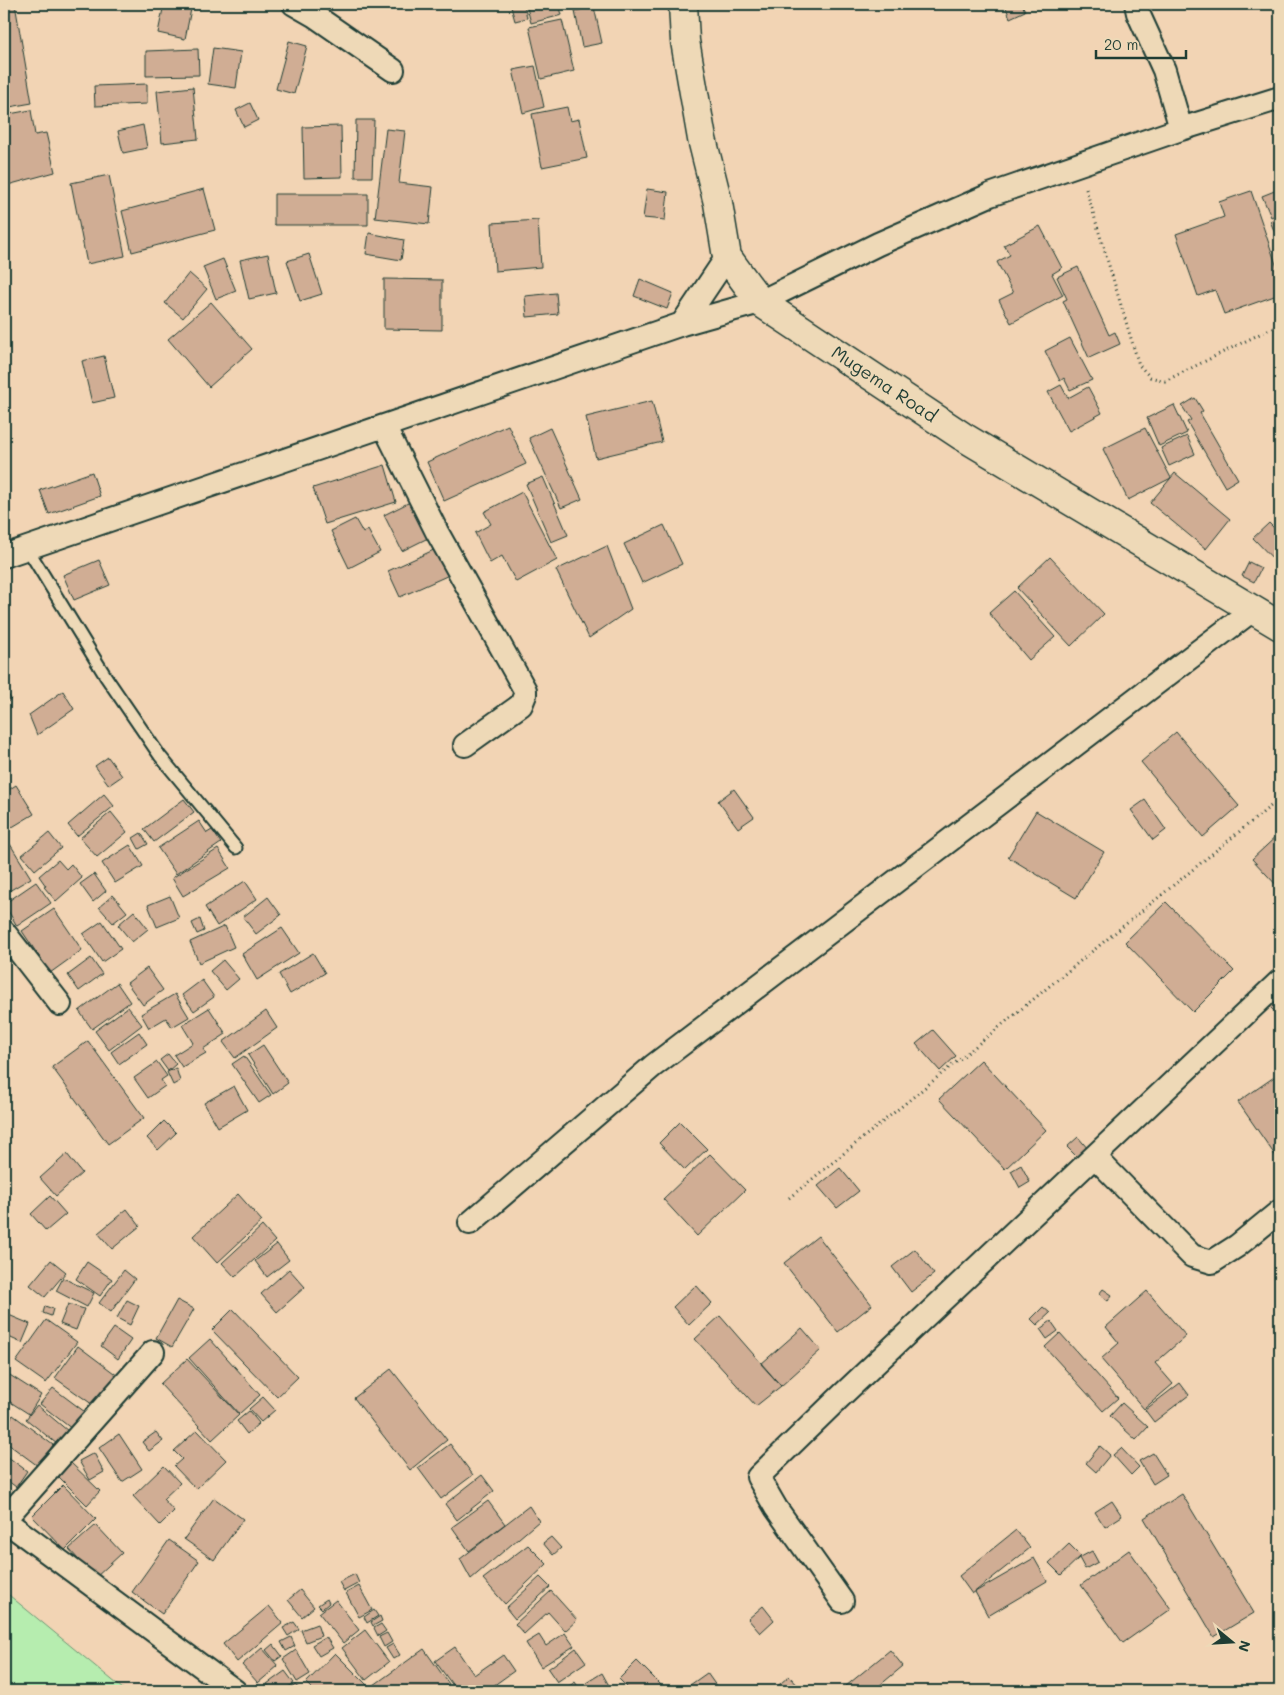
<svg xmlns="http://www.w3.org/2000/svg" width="1284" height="1695" font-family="Mali,sans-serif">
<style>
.green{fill:#b6edaf;stroke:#6a9572}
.building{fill:#d0ad94;stroke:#1f3d34}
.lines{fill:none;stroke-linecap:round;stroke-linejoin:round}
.lane-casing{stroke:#1f3d34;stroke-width:15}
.street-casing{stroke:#1f3d34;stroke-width:26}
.secondary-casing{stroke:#1f3d34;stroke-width:31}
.path{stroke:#1f3d34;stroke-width:3;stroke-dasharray:1 4;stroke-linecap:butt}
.lane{stroke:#eed9b7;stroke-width:11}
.street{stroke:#eed9b7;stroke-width:22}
.secondary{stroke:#eed9b7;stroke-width:28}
.labels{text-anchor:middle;stroke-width:4;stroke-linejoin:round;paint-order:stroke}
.street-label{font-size:18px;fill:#1f3d34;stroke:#eed9b7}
</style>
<rect width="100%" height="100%" fill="#f2d4b4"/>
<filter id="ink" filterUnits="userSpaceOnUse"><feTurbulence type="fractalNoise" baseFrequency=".02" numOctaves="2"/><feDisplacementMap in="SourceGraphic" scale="10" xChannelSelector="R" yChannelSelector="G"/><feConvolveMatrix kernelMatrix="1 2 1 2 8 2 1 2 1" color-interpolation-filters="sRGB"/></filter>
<g filter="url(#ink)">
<!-- green -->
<path class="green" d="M4,1591L123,1689L125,1691H4Z"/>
<!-- building -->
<path class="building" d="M4,4H15L32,103L4,108Z
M164,4H192L185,39L158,33Z
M524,4L527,18L515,21L511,7Z
M526,4H559L562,15L531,23Z
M1007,4H1022L1025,11L1010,18L1005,5Z
M594,7L602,43L582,47L575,11Z
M562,20L574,71L541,79L529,27Z
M289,41L307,46L294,94L276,89Z
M213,48L241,52L236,88L208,84Z
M198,49L199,75L146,76V51Z
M535,66L544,107L523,113L513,70Z
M147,84V104L95,106L94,86Z
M193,87L198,139L162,143L157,91Z
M250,103L258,120L244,127L236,110Z
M567,107L570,121L579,119L587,158L542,167L532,114Z
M31,110L35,135L46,133L55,172L4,186V144L6,143L4,115Z
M356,120H374L372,177H355Z
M143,125L147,148L123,153L118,131Z
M341,126L342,177L304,178L303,127Z
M386,129L405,131L399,183L433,187L429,224L375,218Z
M109,175L125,256L87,264L71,183Z
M204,189L215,230L132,252L122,211Z
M647,189L668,192L665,220L643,218Z
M1277,190L1280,199V213L1271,217L1262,196Z
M1251,191L1280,276V294L1224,314L1215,290L1198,296L1176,234L1224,217L1219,202Z
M274,194H368V225H274Z
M1280,216V245L1270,221Z
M538,220L541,267L495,271L492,223Z
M1040,226L1062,268L1052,274L1063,295L1011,323L999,300L1013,293L997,262L1010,255L1004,245Z
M369,233L404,240L401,260L366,254Z
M268,254L276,293L249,299L240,260Z
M309,254L322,294L300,301L287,261Z
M223,259L236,291L216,299L203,267Z
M1078,267L1109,335L1115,332L1120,344L1089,358L1063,301L1067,299L1057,277Z
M189,273L207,289L183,318L165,303Z
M384,279L442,280V330L384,329Z
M640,279L673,293L667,309L634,296Z
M556,293L558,314L527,317L525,296Z
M211,302L252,349L209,387L168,339Z
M1070,338L1092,380L1070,390L1064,378L1060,381L1045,351Z
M104,356L114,398L92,403L82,361Z
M1061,385L1068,398L1088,387L1102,413L1069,431L1048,392Z
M1195,398L1203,411L1200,413L1238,479L1225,487L1187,422L1191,420L1182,406Z
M652,401L662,442L596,458L586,417Z
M1174,405L1187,433L1159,446L1147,418Z
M508,425L526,464L444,501L427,462Z
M550,428L582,499L561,508L529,438Z
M1145,428L1171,478L1128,500L1103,449Z
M1187,436L1195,454L1169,466L1161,448Z
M385,465L396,502L325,524L313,488Z
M92,472L100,496L49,514L40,490Z
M1175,473L1230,519L1206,549L1150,503Z
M543,477L568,535L551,542L526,484Z
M522,492L557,560L516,582L502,556L490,563L475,533L491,524L484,512Z
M410,502L428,538L402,551L384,515Z
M355,519L363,533L368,530L380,552L349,568L331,531Z
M1269,523L1280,534V566L1253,538Z
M664,525L682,564L642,583L624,544Z
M607,546L631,609L589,638L556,570Z
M438,548L449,575L400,597L388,571Z
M1050,557L1104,614L1071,646L1017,588Z
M99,560L110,585L74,600L63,575Z
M1249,562L1261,568L1254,582L1242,576Z
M1014,591L1055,637L1029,660L989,613Z
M4,688L11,699L4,705Z
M63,691L74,709L37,735L29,715Z
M1176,732L1239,806L1203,837L1141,762Z
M108,757L122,776L109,785L95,766Z
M16,785L34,814L4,832V793Z
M734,789L754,817L738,828L718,801Z
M104,794L114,806L77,836L68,825Z
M184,799L194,812L154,842L144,829Z
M1145,800L1166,830L1153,840L1131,810Z
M1036,811L1104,852L1076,898L1008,857Z
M111,812L127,832L97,857L80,838Z
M199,821L207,833L212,830L221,843L176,874L158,848Z
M49,833L61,848L35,870L22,855Z
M141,833L148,844L139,849L133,838Z
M1280,833V889L1252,859Z
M10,844L31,878L4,894V848Z
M130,845L143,866L115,883L102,863Z
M218,849L230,868L183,896L172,878Z
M58,860L66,869L71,864L82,878L56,901L44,887L46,886L39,876Z
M94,874L106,891L93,902L80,884Z
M245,881L257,899L217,926L205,907Z
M36,882L51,903L17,926L4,904Z
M113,895L127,912L113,923L99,907Z
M170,896L179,918L157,927L148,905Z
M268,897L281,915L256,934L243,917Z
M1166,902L1234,971L1193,1012L1125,942Z
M54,909L82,950L50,973L22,931Z
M134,911L148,929L132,942L118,925Z
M200,919L204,931L197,934L192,923Z
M102,921L121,949L102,962L83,934Z
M225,926L234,947L199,963L190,942Z
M282,928L299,953L257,980L242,954Z
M313,953L325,973L290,994L279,974Z
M91,958L102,974L79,991L68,975Z
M223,960L239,979L226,990L210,971Z
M147,968L163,990L143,1005L127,983Z
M202,980L214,997L194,1011L182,995Z
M117,983L130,1002L92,1029L79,1011Z
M175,994L189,1017L172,1027L166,1018L149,1028L141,1014Z
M1280,997V1017L1270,1007Z
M128,1007L142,1025L109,1050L95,1031Z
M209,1008L226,1034L203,1049L206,1053L182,1067L174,1055L193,1043L182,1025Z
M266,1011L277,1028L235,1058L223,1042Z
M933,1030L956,1056L940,1071L916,1044Z
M139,1032L147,1044L119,1064L111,1052Z
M88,1041L144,1118L108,1144L52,1067Z
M263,1045L288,1083L273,1094L248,1055Z
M168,1054L176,1064L168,1071L160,1060Z
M244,1056L271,1095L259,1103L232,1064Z
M981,1060L1046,1130L1005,1169L939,1099Z
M157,1062L167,1076L161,1080L165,1086L148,1098L134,1078Z
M176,1068L180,1081L173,1085L167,1072Z
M1280,1073V1156L1277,1158L1238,1102Z
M234,1086L247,1110L218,1127L204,1103Z
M164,1121L176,1133L158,1150L147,1138Z
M680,1122L707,1149L685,1170L659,1143Z
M1078,1137L1088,1149L1078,1158L1067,1147Z
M67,1154L82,1173L56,1196L40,1178Z
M710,1154L745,1190L697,1236L663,1199Z
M1021,1165L1030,1182L1020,1188L1011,1171Z
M840,1168L859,1191L837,1208L818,1186Z
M238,1194L262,1221L217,1263L193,1236Z
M50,1196L66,1214L46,1231L31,1214Z
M127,1209L140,1226L112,1249L98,1233Z
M262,1226L275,1241L235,1277L222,1263Z
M818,1236L872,1305L838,1332L784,1263Z
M277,1244L289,1260L267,1277L255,1261Z
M915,1249L934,1274L911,1292L892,1267Z
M51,1260L66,1272L45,1297L30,1285Z
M87,1262L112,1279L100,1296L76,1279Z
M289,1269L305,1287L277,1312L261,1294Z
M124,1270L135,1279L111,1312L99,1303Z
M63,1278L94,1293L87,1307L56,1291Z
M696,1285L712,1303L689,1325L673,1307Z
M1103,1289L1112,1295L1108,1301L1099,1294Z
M1147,1291L1186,1336L1155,1363L1173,1384L1144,1409L1101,1359L1119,1343L1106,1327Z
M127,1300L139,1306L130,1325L117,1318Z
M177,1300L194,1309L172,1347L156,1338Z
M68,1304L84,1309L76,1330L60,1324Z
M45,1306L53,1309L51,1316L43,1313Z
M1043,1307L1050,1313L1037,1325L1031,1319Z
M233,1309L298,1377L277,1397L212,1330Z
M4,1313L30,1324L22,1343L4,1335Z
M720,1316L781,1386L756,1406L695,1339Z
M46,1320L77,1342L46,1383L16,1362Z
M1051,1321L1058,1331L1047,1339L1040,1329Z
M114,1328L131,1340L118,1359L101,1346Z
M802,1328L821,1350L781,1386L761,1364Z
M1060,1333L1118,1398L1103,1411L1045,1347Z
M210,1339L260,1395L239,1414L189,1358Z
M78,1346L118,1376L96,1407L55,1378Z
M187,1359L239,1415L212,1440L160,1384Z
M391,1369L447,1440L410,1470L354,1398Z
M5,1372L41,1395L29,1414L4,1398V1374Z
M1180,1383L1189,1395L1154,1422L1145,1410Z
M53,1388L85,1412L72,1429L40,1404Z
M263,1397L275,1410L261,1422L249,1409Z
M1122,1403L1148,1427L1136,1440L1110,1416Z
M37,1405L68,1431L57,1444L26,1419Z
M249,1411L259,1423L247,1434L237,1421Z
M13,1415L53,1445L38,1466L4,1441V1428Z
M197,1430L226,1460L196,1489L174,1466L182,1459L174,1451Z
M156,1432L163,1441L149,1451L142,1442Z
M119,1434L142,1469L122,1482L99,1448Z
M450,1444L473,1475L441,1499L418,1468Z
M1100,1446L1110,1455L1096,1472L1086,1463Z
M1121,1448L1139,1467L1131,1475L1113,1455Z
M94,1453L104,1472L90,1480L79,1461Z
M1153,1453L1167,1475L1153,1484L1139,1461Z
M4,1454L27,1471L16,1487L4,1478Z
M69,1461L100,1491L87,1505L56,1474Z
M164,1466L180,1483L163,1499L174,1511L160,1525L133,1496Z
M482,1475L494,1491L457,1520L445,1504Z
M63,1485L96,1519L65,1550L32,1516Z
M1182,1494L1254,1613L1214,1637L1144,1518Z
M214,1498L243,1519L214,1560L184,1539Z
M488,1501L505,1524L469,1551L452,1527Z
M1112,1501L1122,1516L1105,1527L1095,1512Z
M529,1506L539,1521L471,1579L460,1559Z
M96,1525L122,1553L95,1578L69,1549Z
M1016,1530L1030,1548L972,1594L959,1576Z
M551,1537L561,1548L553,1555L543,1543Z
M169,1540L199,1561L162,1614L132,1592Z
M1069,1544L1081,1556L1061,1575L1049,1563Z
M528,1545L547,1564L505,1604L483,1579Z
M1129,1550L1171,1609L1123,1643L1081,1585Z
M1092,1551L1098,1562L1085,1569L1079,1558Z
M1034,1558L1047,1581L988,1616L975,1592Z
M355,1574L359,1583L344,1591L339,1582Z
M540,1577L550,1587L515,1619L506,1608Z
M359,1586L372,1610L359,1617L346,1593Z
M300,1590L314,1607L302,1617L288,1600Z
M551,1591L577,1620L565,1631L548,1612L524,1634L515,1624Z
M327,1599L329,1603L322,1609L318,1605Z
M336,1600L359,1630L343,1643L319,1613Z
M269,1606L283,1623L237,1662L223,1644Z
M763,1606L774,1620L760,1633L748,1619Z
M374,1610L378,1616L367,1623L364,1617Z
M380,1616L382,1621L373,1626L371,1622Z
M294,1622L299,1629L288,1636L283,1628Z
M317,1624L321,1636L306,1642L301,1630Z
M381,1624L386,1631L378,1636L374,1628Z
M365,1630L389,1662L366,1680L342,1648Z
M387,1633L392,1642L384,1647L379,1637Z
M565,1633L574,1646L541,1667L526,1643L539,1635L546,1646Z
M291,1637L295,1646L286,1651L281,1642Z
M326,1637L333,1648L319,1656L312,1645Z
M273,1644L282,1656L275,1661L266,1650Z
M393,1644L400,1655L393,1659L386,1648Z
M455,1647L474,1675L503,1655L514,1671L486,1691H457L435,1661Z
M262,1648L278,1666L258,1683L242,1665Z
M576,1648L586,1662L557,1682L548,1669Z
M424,1649L449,1684L439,1691H379L374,1685Z
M296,1650L310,1674L297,1682L283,1659Z
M890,1650L903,1666L873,1691H840Z
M335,1653L367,1685L361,1691H314L306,1683Z
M637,1661L667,1691H631L619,1679Z
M285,1671L294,1683L283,1691H272L267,1684Z
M602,1673L612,1691H591L586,1683Z
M707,1673L719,1690L695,1691L690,1685Z
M789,1676L803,1691H772Z
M575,1682L581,1691H562Z
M295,1685L302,1691H289Z
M510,1685L515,1691H503Z"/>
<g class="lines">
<!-- lane casing -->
<g class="lane-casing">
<path id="lane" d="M27,548L106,677L160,756L236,848"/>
</g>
<!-- street casing -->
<g class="street-casing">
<path id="street" d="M294,4L315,16L393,70
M1136,4L1138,13L1164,70L1181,129
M682,324L727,257
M384,426L437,532L525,690V695L521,705L465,745
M4,556L682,324L760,302L878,244L990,195L1181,129L1280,98
M4,932L60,1004
M1095,1157L1192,1256L1212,1262L1237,1246L1280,1211
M470,1223L653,1066L1254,609
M4,1520L235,1691
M4,1520L153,1352
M842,1601L776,1508L758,1477L841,1396L1280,981"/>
</g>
<!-- secondary casing -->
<g class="secondary-casing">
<g id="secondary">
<path id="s1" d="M683,4L685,41L702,139L718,203L727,257L760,302L962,436L1280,626"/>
</g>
</g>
<!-- path -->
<path class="path" d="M1086,189L1139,365L1150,377L1165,381L1280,324
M789,1198L1277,801"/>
<!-- lane -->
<use href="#lane" class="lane"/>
<!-- street -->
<use href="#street" class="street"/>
<!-- secondary -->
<use href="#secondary" class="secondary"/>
</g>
</g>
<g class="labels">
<!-- street labels -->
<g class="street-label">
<text dy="6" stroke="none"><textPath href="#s1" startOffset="462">Mugema Road</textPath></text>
</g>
</g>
<!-- margin -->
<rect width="1284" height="1695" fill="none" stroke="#eed9b7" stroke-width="20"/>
<rect x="10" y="10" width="1264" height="1675" fill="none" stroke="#1f3d34" stroke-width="2" filter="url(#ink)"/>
<!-- north arrow -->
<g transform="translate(1232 1642) rotate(108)" stroke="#eed9b7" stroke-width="4" paint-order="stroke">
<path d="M0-4L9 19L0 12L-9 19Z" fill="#1f3d34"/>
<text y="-8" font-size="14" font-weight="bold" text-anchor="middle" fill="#1f3d34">N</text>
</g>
<!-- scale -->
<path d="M1096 50v8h90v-8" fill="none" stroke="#1f3d34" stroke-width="2.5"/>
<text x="1104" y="50" font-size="15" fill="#1f3d34" stroke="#eed9b7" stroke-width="4" paint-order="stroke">20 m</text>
</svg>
